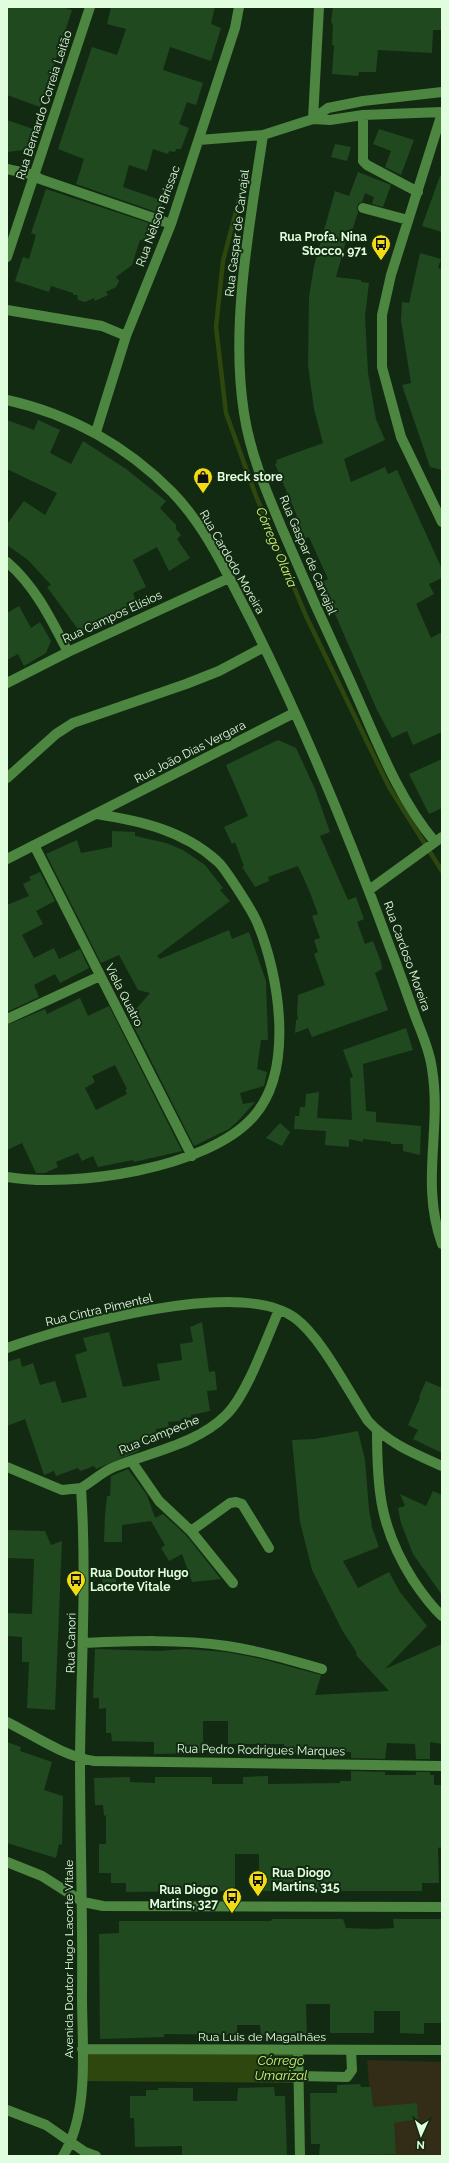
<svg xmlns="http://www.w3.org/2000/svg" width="449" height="2163" font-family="Raleway,sans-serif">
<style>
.green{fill:#332c16}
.water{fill:#2e470e}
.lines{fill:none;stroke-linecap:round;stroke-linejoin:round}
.stream{stroke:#2e470e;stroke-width:4.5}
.building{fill:#204920;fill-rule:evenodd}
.minor{stroke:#4c8640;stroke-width:10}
.labels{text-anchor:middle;stroke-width:4;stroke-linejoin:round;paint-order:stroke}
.street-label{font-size:12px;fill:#e0fddd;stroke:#132a12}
.poi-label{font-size:12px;font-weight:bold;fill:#e0fddd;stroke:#132a12;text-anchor:start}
.water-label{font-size:13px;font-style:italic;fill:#d4f771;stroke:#132a12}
</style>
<rect width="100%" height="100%" fill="#132a12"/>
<!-- green -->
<path class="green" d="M367,2060L442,2062V2156H375Z"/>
<!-- water -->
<path class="water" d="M84,2051L296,2052L297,2083L84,2081Z"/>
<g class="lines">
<!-- stream -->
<path class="stream" d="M240,196L223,261L216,327L226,413L256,496L306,616L389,787L442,871"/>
</g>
<!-- building -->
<path class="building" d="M7,7H62L72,10L40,107L7,95Z
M111,7H215L211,24L221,28L211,61L170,47L163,70L203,83L196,105L187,102L179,124L189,128L181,149H176L175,152L169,151L168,154L153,149L147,171L129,165L123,187L163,201L159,213L76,184L84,159L58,149L92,47L117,55L126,29L107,24Z
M333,7H442V30H433L432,53L378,50L376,72H359L358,76L332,74L334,45H332L333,24L331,23Z
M7,120L33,129L28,145L24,150L7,152Z
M379,129L414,140L401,175L385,167L391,151L373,144Z
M335,144L351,147L347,161L331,157Z
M358,172L391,185L383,207L372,204L374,197L365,193L362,202L358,204L357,209L358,212L351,234H348L336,277L361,280V282L369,283L365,316L368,373L376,419L385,440L344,459L351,482L385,467L388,474L397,470L442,569V578L429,584L434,594L416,604L431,638L442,632V732L413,745L407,731L392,738L377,710L321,582L328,579L309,537L301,540L291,519L297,516L275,464L277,463L276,460L323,443L314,409L308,365L309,297L314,266L335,191L349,196Z
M440,176H442V232L422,226Z
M46,189L155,225L149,241L140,240L132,265L116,277L119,281L116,287L106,292L108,295L95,301L94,298L85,302L78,300L77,295H73V293L51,286L49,292L15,281L23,257L29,259L36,235L31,233Z
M420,253L441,259L438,268L442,269V470L430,467L402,385L411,383L401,320L402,302L409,303Z
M7,420L34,430L38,420L60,430L50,453L71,464L83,441L126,469L166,501L160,508L176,525V529L181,535L177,539L190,558L169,571L157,547L133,560L146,587L133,593L135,599L126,603L130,613L109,623L107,618L80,632L47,587L51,585L28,560L7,545V524L24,501L45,515L57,493L7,469Z
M19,606L31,628L40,622L51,641L46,653L24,666L18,654L7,660V613Z
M278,740L296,748L315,789L330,832L320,836L348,900L356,897L364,919L357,922L365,944L373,941L381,962L382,969L375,973L388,1010L312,1037L308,1028L295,1033L296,1020L298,1019L297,1014L298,995L325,985L314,954L318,952L314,940L320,938L312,916L318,914L309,890L298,866L268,877L269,881L255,887L242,867L244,866L235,842L232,844L224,827L248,816L226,765Z
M442,759V808L429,814L409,774Z
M112,831L135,832V836L166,843L183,850L205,865L223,888L220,890L230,901L157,956L160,959L229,930L232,939L249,932L266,981L268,1040H261L257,1069L267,1072L264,1086L240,1093L243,1104L255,1102L238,1121L229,1129L194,1146L129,1017L150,993L138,990L119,955L101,963L46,854L77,840L81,853L112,847Z
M40,872L55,901L36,911L43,924L22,935L34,958L54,948L59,959L80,949L89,968L60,983L55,974L34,985L39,997L7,1012V905L29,896L23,884L31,880L29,877Z
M80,998L88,1016L109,1006L182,1151L134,1162L133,1160L98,1167L93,1156L82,1161L78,1153L56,1162L58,1167L45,1173H36L22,1143L7,1150V1025L45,1009L47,1014ZM115,1065L127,1089L125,1090L127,1094L96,1110L85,1088L95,1082L92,1076Z
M406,1028L413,1050L363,1064L366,1111L376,1112V1122L421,1126L420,1155L403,1151V1144H391V1142L363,1139V1142L349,1139V1147L325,1145L326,1131L294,1129L295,1116H299L300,1107H305L306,1094L319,1092L317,1118L352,1120L350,1078L353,1077L343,1050Z
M280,1123L290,1132L282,1146L266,1138Z
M202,1322L209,1372L215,1371L217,1390L207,1391L210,1411L191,1415V1417L181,1419V1421L168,1422L169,1427L156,1429L157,1440L138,1444L139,1451L96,1469L94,1466L80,1471L78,1468L56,1476L54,1471L44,1475L25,1419L7,1426V1362L20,1358L22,1367L33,1363L40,1385L55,1381L62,1403L87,1397L75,1355L87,1351L83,1338L109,1332L123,1387L160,1380L157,1364L182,1360L180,1344L193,1342L190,1327Z
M426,1381L442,1388V1453L413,1439L418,1430L408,1425L420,1398L419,1397Z
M358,1431L365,1460L369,1510L372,1525H371L379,1547L343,1561L358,1588L389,1572L400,1592L427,1626L385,1669L442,1644V1744L430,1742V1759H416L415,1744L387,1743L385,1759L351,1758V1752L284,1753V1744H228V1721H203V1753L154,1754V1742L112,1741L111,1733H106V1708L99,1709V1698H93L95,1649L159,1651L186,1649L226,1652L262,1659L321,1675L315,1695L389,1691L356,1655L357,1653L342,1630L312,1570L300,1522L292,1440L314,1439Z
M128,1469L147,1495L155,1518L163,1514L186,1535L221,1579L192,1582L182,1554L169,1561L161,1548L165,1545L151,1521L122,1525V1542H104L105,1516L107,1496H110L111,1476Z
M433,1491L442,1495V1595L413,1554L401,1523L398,1508L405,1506L400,1494L426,1506Z
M7,1530L45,1531L51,1545L62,1541L55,1710L27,1708L29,1662H22V1637L7,1636V1613L32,1614L34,1559L7,1558Z
M103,1568L116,1569V1584H102Z
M7,1742L21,1747L20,1751L52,1762L44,1790L63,1796L62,1845L59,1844L56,1858L7,1843Z
M351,1771L385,1772V1775H416V1772H430V1775H434V1785H442V1847L438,1848L439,1883H422V1891H259V1854H235V1891L126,1892V1883H111V1873H99V1844H106V1815L104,1816L103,1805H95L94,1778L130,1777V1782L155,1783V1777H212V1784H243V1777L268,1776V1784L340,1783V1781H351Z
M272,1919H343L346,1928L376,1929L394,1928L393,1919H442V2023H424V2034L400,2033V2011H374V2033H330V2004H306L307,2035H261L260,2025H237V2035L164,2034V2037L100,2039L99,1934L119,1933V1921H271Z
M360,2084L361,2087H371L373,2107L417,2103L418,2119L394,2123L396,2154L319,2156L320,2144H311L310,2093H337V2085Z
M274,2087L275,2096H285L287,2156H182V2146L135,2147L134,2118H130V2096H146V2090H158V2088H193V2101H237L238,2088Z"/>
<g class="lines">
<!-- minor -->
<path class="minor" d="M442,113L391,275L382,315V367L401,437L442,522
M363,115V161L367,165L418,192
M313,119L330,120L363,115L442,112
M313,119L319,7
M263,135C250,223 230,325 244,413C250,454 267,493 283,531C303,578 324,625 346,672C373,730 394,793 435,842
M199,140L263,135L313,119L328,108L363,101L442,92
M7,169L34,175L40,179L171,224
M363,208L408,220
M7,257L90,7
M7,310L102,326L126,336
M7,400C70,414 127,446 172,492C207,528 228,576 251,620C304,726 350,838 391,950C400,973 408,997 417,1021C423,1036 430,1052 432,1069C442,1129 420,1183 442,1244
M96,432L126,336L171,224L235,28L239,7
M7,562C35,586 51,619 68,652
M7,683L68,652L229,578
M7,778L56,734L73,723L186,684L219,671L264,647
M34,845L192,1156
M7,859L294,713
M369,890L442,837
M7,1019L100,976
M7,1177C73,1188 208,1169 254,1116C295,1069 279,974 257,922C251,909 241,894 233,882C228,875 223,866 217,861C183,830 140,821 97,814
M7,1348C68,1326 240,1277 295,1318C322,1338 348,1391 368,1421C388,1443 415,1454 442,1466
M377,1431C377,1490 380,1528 413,1580C421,1592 431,1606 442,1616
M132,1462L159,1501L191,1531L233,1583
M7,1467L62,1490L81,1488C87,1578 81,1668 80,1758C80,1838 83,1918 82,1997C82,2047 90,2112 63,2156
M81,1488C93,1481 102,1472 114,1467C151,1452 197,1444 226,1415C247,1395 267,1337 279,1310
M191,1531L230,1503L236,1502L242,1504L269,1548
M84,1643C131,1641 180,1639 227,1646C260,1651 291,1660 322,1669
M7,1722C35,1736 63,1756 94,1761L442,1766
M7,1862L42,1876L83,1902L103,1906L442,1907
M82,2049L442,2050
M298,2050L300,2156
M299,2076L347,2077L352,2070L351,2050
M7,2110L46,2125L85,2152L96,2156"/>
</g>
<!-- icons -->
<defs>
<g id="bus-pin" transform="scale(1)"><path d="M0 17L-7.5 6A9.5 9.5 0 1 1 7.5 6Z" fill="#f1db15" stroke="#132a12"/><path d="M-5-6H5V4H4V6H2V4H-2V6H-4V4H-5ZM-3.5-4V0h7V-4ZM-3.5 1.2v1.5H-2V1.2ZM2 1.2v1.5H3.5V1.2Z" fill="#111"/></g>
<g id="shop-pin" transform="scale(1)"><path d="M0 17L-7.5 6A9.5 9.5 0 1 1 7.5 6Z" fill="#f1db15" stroke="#132a12"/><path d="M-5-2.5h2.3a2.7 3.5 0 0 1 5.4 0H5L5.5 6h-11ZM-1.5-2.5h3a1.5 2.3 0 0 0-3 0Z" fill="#111"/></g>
</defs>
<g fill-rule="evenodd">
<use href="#bus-pin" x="381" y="244"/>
<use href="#shop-pin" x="203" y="477"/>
<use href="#bus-pin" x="76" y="1580"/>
<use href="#bus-pin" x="258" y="1880"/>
<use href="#bus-pin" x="232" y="1897"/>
</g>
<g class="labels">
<!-- street labels -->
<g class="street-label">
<text transform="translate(44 105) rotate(-72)" y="4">Rua Bernardo Correia Leitão</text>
<text transform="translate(158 216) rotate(-70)" y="4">Rua Nélson Brissac</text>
<text transform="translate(237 233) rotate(-83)" y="4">Rua Gaspar de Carvajal</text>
<text transform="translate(308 555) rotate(67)" y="4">Rua Gaspar de Carvajal</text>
<text transform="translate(232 562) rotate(60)" y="4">Rua Cardodo Moreira</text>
<text transform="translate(112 617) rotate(-25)" y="4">Rua Campos Elísios</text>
<text transform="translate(190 752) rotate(-27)" y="4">Rua João Dias Vergara</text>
<text transform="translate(407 956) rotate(70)" y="4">Rua Cardoso Moreira</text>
<text transform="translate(124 995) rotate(63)" y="4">Viela Quatro</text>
<text transform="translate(99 1310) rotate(-13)" y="4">Rua Cintra Pimentel</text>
<text transform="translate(159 1435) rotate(-22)" y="4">Rua Campeche</text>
<text transform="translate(71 1643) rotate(-89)" y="4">Rua Canori</text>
<text transform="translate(261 1750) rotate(1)" y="4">Rua Pedro Rodrigues Marques</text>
<text transform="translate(69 1959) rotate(-90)" y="4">Avenida Doutor Hugo Lacorte Vitale</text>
<text x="262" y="2041">Rua Luis de Magalhães</text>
</g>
<!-- poi labels -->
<g class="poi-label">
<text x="367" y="241" text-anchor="end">Rua Profa. Nina<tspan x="367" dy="14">Stocco, 971</tspan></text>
<text x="217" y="481">Breck store</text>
<text x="90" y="1577">Rua Doutor Hugo<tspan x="90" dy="14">Lacorte Vitale</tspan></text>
<text x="272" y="1877">Rua Diogo<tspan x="272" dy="14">Martins, 315</tspan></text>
<text x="218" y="1894" text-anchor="end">Rua Diogo<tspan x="218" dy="14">Martins, 327</tspan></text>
</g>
<!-- water labels -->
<g class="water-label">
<text transform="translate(277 547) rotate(67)" y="5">Córrego Olaria</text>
<text x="281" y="2065">Córrego<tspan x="281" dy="15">Umarizal</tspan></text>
</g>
</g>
<!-- border -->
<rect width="449" height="2163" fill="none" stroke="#e0fddd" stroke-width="16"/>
<!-- north arrow -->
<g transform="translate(421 2135) rotate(183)" stroke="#132a12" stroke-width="3" paint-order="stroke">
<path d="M0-3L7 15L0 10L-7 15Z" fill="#e0fddd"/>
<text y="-6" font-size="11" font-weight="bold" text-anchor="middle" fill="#e0fddd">N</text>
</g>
</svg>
